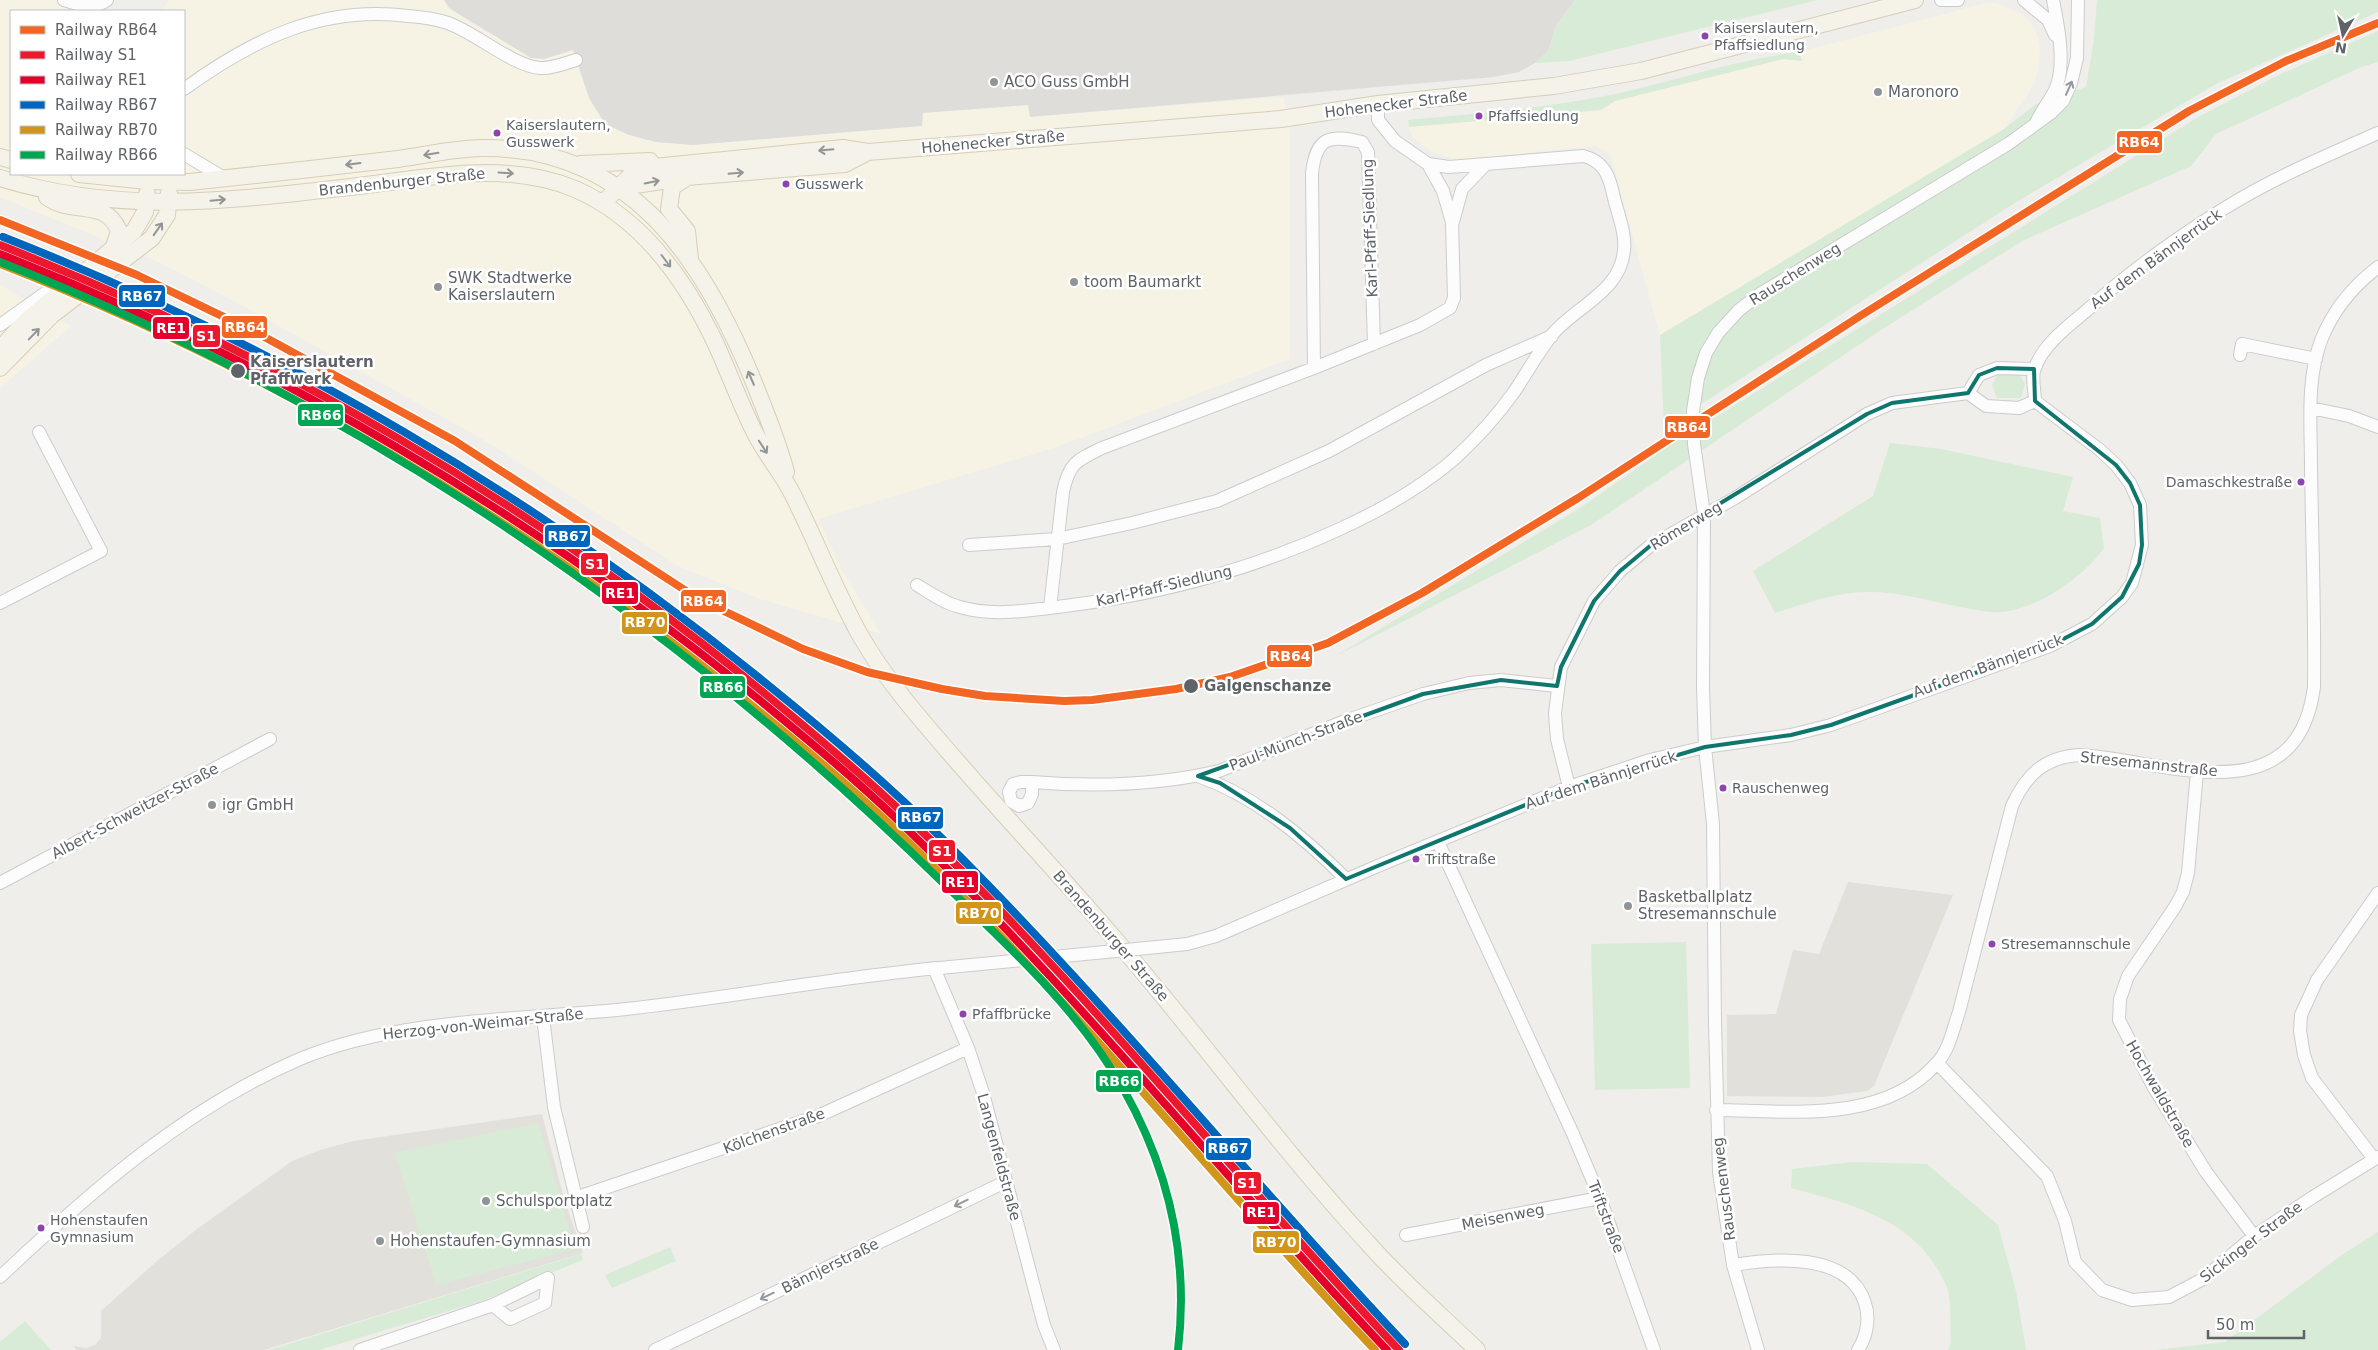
<svg xmlns="http://www.w3.org/2000/svg" width="2378" height="1350" font-family="'DejaVu Sans',sans-serif">
<style>
.commercial{fill:#f7f3e4}
.industrial{fill:#dfddda}
.education{fill:#e2e0da}
.green{fill:#d8ebd6}
.lines{fill:none;stroke-linecap:round;stroke-linejoin:round}
.minor-casing{stroke:#cbcccc;stroke-width:14}
.major-casing{stroke:#d7ceb8;stroke-width:18}
.minor{stroke:#fdfcfc;stroke-width:12}
.major{stroke:#f4f2e9;stroke-width:16}
.minor-bridge-casing{stroke:#cbcccc;stroke-width:14;stroke-linecap:butt}
.minor-bridge{stroke:#fdfcfc;stroke-width:12}
.rail-1-casing{stroke:#fff;stroke-width:11}
.rail-2-casing{stroke:#fff;stroke-width:11}
.rail-3-casing{stroke:#fff;stroke-width:11}
.rail-4-casing{stroke:#fff;stroke-width:11}
.rail-5-casing{stroke:#fff;stroke-width:11}
.rail-6-casing{stroke:#fff;stroke-width:11}
.rail-1{stroke:#f26522;stroke-width:8}
.rail-2{stroke:#ec192e;stroke-width:8}
.rail-3{stroke:#e4002b;stroke-width:8}
.rail-4{stroke:#0065bd;stroke-width:8}
.rail-5{stroke:#d1951a;stroke-width:8}
.rail-6{stroke:#00a651;stroke-width:8}
.oneway{stroke:#96999c}
.oneway2{stroke:#939595}
.marked{fill:none;stroke:#0f766e;stroke-width:4;stroke-linejoin:round}
.bus-dot{fill:#8e44ad;stroke:#fff;stroke-width:2}
.poi-dot{fill:#919496;stroke:#fff;stroke-width:2}
.stop-dot{fill:#5f6368;stroke:#fff;stroke-width:2}
.labels{text-anchor:middle;stroke-width:5;stroke-linejoin:round;paint-order:stroke}
.bus-label{font-size:14px;fill:#5f6368;stroke:#fff;text-anchor:start}
.poi-label{font-size:15px;fill:#5f6368;stroke:#fff;text-anchor:start}
.street-label{font-size:15px;fill:#5f6368;stroke:#fff}
.stop-label{font-size:15px;font-weight:bold;fill:#5f6368;stroke:#fff;text-anchor:start}
.line-badge{stroke:#fff;stroke-width:2}
.badge-label{font-size:14px;text-anchor:middle;font-weight:bold;fill:#fff}
</style>
<rect width="100%" height="100%" fill="#efeeea"/>
<!-- commercial -->
<path class="commercial" d="M0,0H102V11H11V174H184V11H161L169,0H444L449,8L478,28L544,59L573,50L656,142L693,145L922,126L923,113L1028,105L1030,117L1283,97L1290,130V359L1054,448L818,519L842,570L881,634L760,599L678,566L489,443L230,299L161,263L0,197Z
M1996,3L2021,14L2030,22L2038,36L2040,48L2038,70L2030,91L2004,129L1660,335L1610,154L1596,146L1455,160L1431,151L1412,137L1409,127L1601,110L1615,101L1783,59L1801,61L1799,52L1983,4Z
M0,285L71,326L0,388Z"/>
<!-- industrial -->
<path class="industrial" d="M444,0H1575L1556,26L1548,51L1535,63L1519,72L1494,77L1030,117L1028,105L923,113L922,126L693,145L656,142L629,135L605,124L589,98L573,50L544,59L531,58L449,8Z"/>
<!-- education -->
<path class="education" d="M1848,882L1953,895L1874,1086L1867,1091L1822,1097L1727,1096V1015L1776,1014L1793,950L1819,954Z
M542,1114L564,1199L583,1253L264,1350H76L74,1346L86,1348L95,1345L101,1338V1311L157,1261L197,1229L292,1161L320,1150L353,1141Z"/>
<!-- green -->
<path class="green" d="M1575,0H1818L1569,61L1535,63L1548,51L1556,26Z
M2097,0H2378V12L2216,84L2018,201L1664,428L1660,335L2004,129L2036,104L2086,87L2094,39Z
M2378,31V62L2359,68L2216,134L2191,166L2022,241L1881,330L1591,525L1334,657L1580,508L1666,448L2200,116L2283,73Z
M1799,52L1802,61L1783,59L1615,101L1601,110L1409,127L1408,120C1472,114 1536,109 1600,97C1667,84 1731,60 1799,52Z
M2019,374L2025,384L2021,398H1997L1992,385L1997,375Z
M1890,443L1941,449L2073,477L2063,511L2100,518L2104,548C2083,578 2030,615 1992,612C1951,608 1913,593 1872,592C1837,591 1808,603 1775,613L1753,571L1873,496Z
M1686,942L1690,1088L1595,1090L1591,944Z
M538,1123L575,1249L436,1285L395,1153Z
M1852,1162L1927,1164L1998,1225L2016,1291L2026,1350H1948L1951,1342C1950,1328 1952,1297 1946,1285C1917,1220 1855,1205 1791,1188L1792,1169Z
M2378,1232V1350H2155L2225,1342L2343,1254Z
M670,1247L676,1261L612,1288L605,1275Z
M581,1254L583,1260L482,1301L319,1350H269Z
M25,1321L51,1350H0V1342Z"/>
<g class="lines">
<!-- minor casing -->
<g class="minor-casing">
<path id="minor" d="M64,0C79,5 93,10 107,0
M1941,0H1958
M2024,0L2048,20L2055,35
M184,89C252,40 321,5 408,16C421,17 436,19 448,23C476,33 513,66 540,68C551,69 566,63 576,60
M2036,123C2041,112 2048,103 2054,92C2067,69 2058,25 2053,0
M184,154L224,178
M1453,222L1462,189L1485,165
M0,325L51,289L67,283
M2240,355L2242,344L2316,359
M1314,368L1312,173C1316,138 1328,134 1362,142L1368,152L1374,344
M2034,369L1997,368L1979,375L1968,393L1986,406L2019,408L2035,401
M2311,408L2349,416L2378,427
M969,545L1057,539L1132,523L1217,501L1329,451L1486,365L1552,336
M917,585C930,593 944,603 960,607C993,617 1031,610 1065,606C1162,594 1254,569 1342,528C1381,510 1420,488 1453,460C1475,440 1497,416 1514,392C1526,374 1538,353 1551,336C1574,307 1621,292 1624,250C1626,234 1618,214 1614,198C1610,178 1605,161 1583,156L1449,167L1428,164L1395,141L1378,120V104
M0,603L101,551L39,432
M1050,608L1063,492C1069,463 1077,460 1102,448L1314,368L1420,325L1450,308L1454,298L1452,222L1443,191L1428,164
M2197,772L2188,873L2183,892L2175,907L2128,976L2120,999L2119,1020L2153,1086L2206,1172L2254,1236
M1198,776C1255,796 1304,837 1346,879
M1021,782H1032V794L1028,803L1019,806L1011,801L1009,792L1013,784Z
M1032,782C1093,787 1159,785 1219,771L1345,721L1423,694L1469,683L1501,680L1557,686
M1569,787L1557,739L1555,713L1561,667L1594,601L1620,571L1650,546L1735,498L1867,414L1892,403L1968,393
M1438,842L1573,1134L1600,1198L1654,1350
M0,883L270,739
M1157,947L1187,944L1216,936L1380,865L1569,787L1650,760L1705,747L1791,735L1831,725L2050,646L2092,624L2122,597L2132,583L2142,545L2140,505L2130,483L2116,465L2100,450L2035,401C2035,392 2031,376 2035,368C2043,345 2067,327 2085,312C2128,273 2176,238 2225,208C2273,178 2326,156 2378,133
M934,968L968,1048L983,1093L1044,1325L1054,1350
M543,1017L554,1107L583,1227
M1937,1063L2047,1176L2065,1221L2075,1262L2102,1290L2132,1300L2169,1297L2203,1279L2254,1236L2313,1197L2378,1157
M1716,1110C1788,1111 1883,1124 1936,1064C1949,1051 1953,1029 1959,1012L2012,806C2026,775 2044,757 2080,755C2164,760 2297,818 2314,687C2315,613 2312,540 2311,466C2311,424 2306,378 2322,338C2334,309 2353,286 2378,267
M2374,1159L2312,1078L2304,1055L2300,1031L2301,1015L2317,980L2378,893
M575,1198L818,1116L968,1048
M1406,1235L1600,1198
M1733,1265C1774,1258 1849,1252 1865,1303C1870,1318 1867,1336 1858,1350
M0,1277C90,1192 185,1108 300,1059C398,1018 521,1020 626,1009C735,997 842,976 950,967
M360,1350L493,1305L548,1278L545,1303L510,1319L493,1305
M655,1350L1005,1182
M1758,1350L1733,1265L1719,1172L1715,1023L1713,824L1705,747L1703,687L1704,514L1694,444L1693,411L1698,378L1706,353L1718,333L1739,310L1760,294L2008,144L2051,113L2063,101L2071,83L2077,58L2078,0"/>
</g>
<!-- major casing -->
<g class="major-casing">
<path id="major" d="M0,157L11,160
M580,164L650,161
M79,174L147,181L190,182C259,175 329,167 398,159C427,155 455,148 483,148C627,147 700,254 750,373C763,405 777,438 786,472
M0,178C119,215 228,201 350,187C425,179 502,159 575,189C640,217 683,276 713,338C728,369 739,402 755,433C766,455 782,473 793,495C816,541 835,590 860,635C885,679 922,721 955,759C1007,819 1062,877 1114,938C1200,1037 1277,1144 1366,1241C1400,1280 1440,1314 1477,1350
M686,178L672,187L669,209L687,231L690,259
M616,188L687,177L845,164L868,152
M47,197C73,216 105,197 119,231L113,250
M603,203L631,175L644,168L843,148L868,152L1281,119L1378,104L1554,86L1641,71L1915,0
M0,349L26,321L134,231L145,212L147,194
M0,368L52,315L152,238L167,215L169,193"/>
</g>
<!-- minor -->
<use href="#minor" class="minor"/>
<!-- major -->
<use href="#major" class="major"/>
<!-- minor-bridge casing -->
<g class="minor-bridge-casing">
<path id="minor-bridge" d="M950,967L1157,947"/>
</g>
<!-- minor-bridge -->
<use href="#minor-bridge" class="minor-bridge"/>
<!-- rail-1 casing -->
<g class="rail-1-casing">
<path id="rail-1" d="M0,220L137,275L259,334L455,441L697,598L803,649L867,672L942,689L985,696L1064,701L1092,700L1176,689L1230,677L1328,643L1422,593L1578,498L1860,316L2189,111L2286,61L2378,23"/>
</g>
<!-- rail-2 casing -->
<g class="rail-2-casing">
<path id="rail-2" d="M0,245C275,353 535,505 763,692C813,733 861,773 907,817C1082,984 1233,1175 1399,1350"/>
</g>
<!-- rail-3 casing -->
<g class="rail-3-casing">
<path id="rail-3" d="M0,254C273,361 530,513 757,698C808,740 859,782 906,828C1076,992 1224,1178 1387,1350"/>
</g>
<!-- rail-4 casing -->
<g class="rail-4-casing">
<path id="rail-4" d="M3,237C279,345 539,498 768,685C820,727 871,770 919,816C1091,983 1241,1170 1405,1344"/>
</g>
<!-- rail-5 casing -->
<g class="rail-5-casing">
<path id="rail-5" d="M0,264C270,369 526,521 750,704C801,745 851,787 898,832C1067,995 1214,1180 1375,1350"/>
</g>
<!-- rail-6 casing -->
<g class="rail-6-casing">
<path id="rail-6" d="M0,262C350,399 673,618 941,881C1007,945 1078,1008 1124,1090C1170,1172 1189,1257 1178,1350"/>
</g>
<!-- rail-1 -->
<use href="#rail-1" class="rail-1"/>
<!-- rail-2 -->
<use href="#rail-2" class="rail-2"/>
<!-- rail-3 -->
<use href="#rail-3" class="rail-3"/>
<!-- rail-4 -->
<use href="#rail-4" class="rail-4"/>
<!-- rail-5 -->
<use href="#rail-5" class="rail-5"/>
<!-- rail-6 -->
<use href="#rail-6" class="rail-6"/>
</g>
<!-- one-way arrows -->
<defs><path id="oneway-shaft" d="M-6 0H5M1.5-3L5.5 0L1.5 3" fill="none" stroke-width="1.6" stroke-linecap="round" stroke-linejoin="round" transform="scale(1.25)"/></defs>
<g class="oneway">
<use href="#oneway-shaft" transform="translate(2069 88) rotate(-66)"/>
<use href="#oneway-shaft" transform="translate(961 1203) rotate(154)"/>
<use href="#oneway-shaft" transform="translate(767 1296) rotate(154)"/>
</g>
<g class="oneway2">
<use href="#oneway-shaft" transform="translate(826 150) rotate(175)"/>
<use href="#oneway-shaft" transform="translate(431 154) rotate(171)"/>
<use href="#oneway-shaft" transform="translate(353 164) rotate(173)"/>
<use href="#oneway-shaft" transform="translate(506 173) rotate(4)"/>
<use href="#oneway-shaft" transform="translate(736 173) rotate(-5)"/>
<use href="#oneway-shaft" transform="translate(652 182) rotate(-12)"/>
<use href="#oneway-shaft" transform="translate(218 200) rotate(-5)"/>
<use href="#oneway-shaft" transform="translate(158 229) rotate(-55)"/>
<use href="#oneway-shaft" transform="translate(666 261) rotate(53)"/>
<use href="#oneway-shaft" transform="translate(34 334) rotate(-46)"/>
<use href="#oneway-shaft" transform="translate(751 378) rotate(-113)"/>
<use href="#oneway-shaft" transform="translate(763 447) rotate(57)"/>
</g>
<!-- marked area -->
<path class="marked" d="M1997,368L2034,369L2035,401L2116,465L2130,483L2140,505L2142,545L2139,564L2122,597L2092,624L2050,646L1831,725L1791,735L1705,747L1569,787L1346,879L1290,828L1220,783L1198,776L1423,694L1501,680L1557,686L1561,667L1594,601L1620,571L1650,546L1867,414L1892,403L1968,393L1979,375Z"/>
<!-- markers -->
<g class="bus-dot">
<circle cx="1705" cy="36" r="4.5"/>
<circle cx="1479" cy="116" r="4.5"/>
<circle cx="497" cy="133" r="4.5"/>
<circle cx="786" cy="184" r="4.5"/>
<circle cx="2301" cy="482" r="4.5"/>
<circle cx="1723" cy="788" r="4.5"/>
<circle cx="1416" cy="859" r="4.5"/>
<circle cx="1992" cy="944" r="4.5"/>
<circle cx="963" cy="1014" r="4.5"/>
<circle cx="41" cy="1228" r="4.5"/>
</g>
<g class="poi-dot">
<circle cx="994" cy="82" r="5"/>
<circle cx="1878" cy="92" r="5"/>
<circle cx="1074" cy="282" r="5"/>
<circle cx="438" cy="287" r="5"/>
<circle cx="212" cy="805" r="5"/>
<circle cx="1628" cy="906" r="5"/>
<circle cx="486" cy="1201" r="5"/>
<circle cx="380" cy="1241" r="5"/>
</g>
<g class="stop-dot">
<circle cx="238" cy="371" r="8"/>
<circle cx="1191" cy="686" r="8"/>
</g>
<g class="labels">
<!-- bus labels -->
<g class="bus-label">
<text x="1714" y="33">Kaiserslautern,<tspan x="1714" dy="17">Pfaffsiedlung</tspan></text>
<text x="1488" y="121">Pfaffsiedlung</text>
<text x="506" y="130">Kaiserslautern,<tspan x="506" dy="17">Gusswerk</tspan></text>
<text x="795" y="189">Gusswerk</text>
<text x="2292" y="487" text-anchor="end">Damaschkestraße</text>
<text x="1732" y="793">Rauschenweg</text>
<text x="1425" y="864">Triftstraße</text>
<text x="2001" y="949">Stresemannschule</text>
<text x="972" y="1019">Pfaffbrücke</text>
<text x="50" y="1225">Hohenstaufen<tspan x="50" dy="17">Gymnasium</tspan></text>
</g>
<!-- poi labels -->
<g class="poi-label">
<text x="1004" y="87">ACO Guss GmbH</text>
<text x="1888" y="97">Maronoro</text>
<text x="448" y="283">SWK Stadtwerke<tspan x="448" dy="17">Kaiserslautern</tspan></text>
<text x="1084" y="287">toom Baumarkt</text>
<text x="222" y="810">igr GmbH</text>
<text x="1638" y="902">Basketballplatz<tspan x="1638" dy="17">Stresemannschule</tspan></text>
<text x="496" y="1206">Schulsportplatz</text>
<text x="390" y="1246">Hohenstaufen-Gymnasium</text>
</g>
<!-- street labels -->
<g class="street-label">
<text transform="translate(1396 104) rotate(-7)" y="5">Hohenecker Straße</text>
<text transform="translate(993 142) rotate(-5)" y="5">Hohenecker Straße</text>
<text transform="translate(402 182) rotate(-6)" y="5">Brandenburger Straße</text>
<text transform="translate(1370 228) rotate(-92)" y="5">Karl-Pfaff-Siedlung</text>
<text transform="translate(2156 259) rotate(-36)" y="5">Auf dem Bännjerrück</text>
<text transform="translate(1795 274) rotate(-32)" y="5">Rauschenweg</text>
<text transform="translate(1686 526) rotate(-31)" y="5">Römerweg</text>
<text transform="translate(1164 586) rotate(-13)" y="5">Karl-Pfaff-Siedlung</text>
<text transform="translate(1988 666) rotate(-20)" y="5">Auf dem Bännjerrück</text>
<text transform="translate(1296 741) rotate(-21)" y="5">Paul-Münch-Straße</text>
<text transform="translate(2149 764) rotate(6)" y="5">Stresemannstraße</text>
<text transform="translate(1601 780) rotate(-18)" y="5">Auf dem Bännjerrück</text>
<text transform="translate(135 811) rotate(-28)" y="5">Albert-Schweitzer-Straße</text>
<text transform="translate(1111 936) rotate(49)" y="5">Brandenburger Straße</text>
<text transform="translate(483 1024) rotate(-6)" y="5">Herzog-von-Weimar-Straße</text>
<text transform="translate(2160 1094) rotate(60)" y="5">Hochwaldstraße</text>
<text transform="translate(774 1131) rotate(-20)" y="5">Kölchenstraße</text>
<text transform="translate(999 1157) rotate(75)" y="5">Langenfeldstraße</text>
<text transform="translate(1724 1189) rotate(-97)" y="5">Rauschenweg</text>
<text transform="translate(1503 1217) rotate(-11)" y="5">Meisenweg</text>
<text transform="translate(1606 1217) rotate(69)" y="5">Triftstraße</text>
<text transform="translate(2251 1242) rotate(-37)" y="5">Sickinger Straße</text>
<text transform="translate(830 1266) rotate(-26)" y="5">Bännjerstraße</text>
</g>
<!-- stop labels -->
<g class="stop-label">
<text x="250" y="367">Kaiserslautern<tspan x="250" dy="17">Pfaffwerk</tspan></text>
<text x="1204" y="691">Galgenschanze</text>
</g>
</g>
<g class="line-badge">
<rect x="2116" y="130" width="47" height="24" rx="5" fill="#f26522"/>
<rect x="118" y="284" width="48" height="24" rx="5" fill="#0065bd"/>
<rect x="221" y="315" width="47" height="24" rx="5" fill="#f26522"/>
<rect x="152" y="316" width="38" height="24" rx="5" fill="#e4002b"/>
<rect x="192" y="324" width="29" height="24" rx="5" fill="#ec192e"/>
<rect x="297" y="403" width="47" height="24" rx="5" fill="#00a651"/>
<rect x="1664" y="415" width="47" height="24" rx="5" fill="#f26522"/>
<rect x="544" y="524" width="47" height="24" rx="5" fill="#0065bd"/>
<rect x="580" y="552" width="29" height="24" rx="5" fill="#ec192e"/>
<rect x="601" y="581" width="38" height="24" rx="5" fill="#e4002b"/>
<rect x="680" y="589" width="47" height="24" rx="5" fill="#f26522"/>
<rect x="621" y="611" width="47" height="24" rx="5" fill="#d1951a"/>
<rect x="1266" y="644" width="47" height="24" rx="5" fill="#f26522"/>
<rect x="699" y="675" width="47" height="24" rx="5" fill="#00a651"/>
<rect x="897" y="806" width="47" height="24" rx="5" fill="#0065bd"/>
<rect x="928" y="839" width="28" height="24" rx="5" fill="#ec192e"/>
<rect x="941" y="870" width="38" height="24" rx="5" fill="#e4002b"/>
<rect x="955" y="901" width="47" height="24" rx="5" fill="#d1951a"/>
<rect x="1095" y="1069" width="47" height="24" rx="5" fill="#00a651"/>
<rect x="1205" y="1137" width="47" height="24" rx="5" fill="#0065bd"/>
<rect x="1233" y="1171" width="29" height="24" rx="5" fill="#ec192e"/>
<rect x="1242" y="1201" width="38" height="24" rx="5" fill="#e4002b"/>
<rect x="1252" y="1230" width="48" height="24" rx="5" fill="#d1951a"/>
</g>
<g class="badge-label">
<text x="2139" y="147">RB64</text>
<text x="142" y="301">RB67</text>
<text x="245" y="332">RB64</text>
<text x="171" y="333">RE1</text>
<text x="206" y="341">S1</text>
<text x="321" y="420">RB66</text>
<text x="1687" y="432">RB64</text>
<text x="568" y="541">RB67</text>
<text x="595" y="569">S1</text>
<text x="620" y="598">RE1</text>
<text x="703" y="606">RB64</text>
<text x="645" y="627">RB70</text>
<text x="1290" y="661">RB64</text>
<text x="723" y="692">RB66</text>
<text x="921" y="822">RB67</text>
<text x="942" y="856">S1</text>
<text x="960" y="887">RE1</text>
<text x="979" y="918">RB70</text>
<text x="1119" y="1086">RB66</text>
<text x="1228" y="1153">RB67</text>
<text x="1247" y="1188">S1</text>
<text x="1261" y="1217">RE1</text>
<text x="1276" y="1247">RB70</text>
</g>
<!-- legend -->
<rect x="10" y="10" width="175" height="165" fill="#ffffff" stroke="#bfc1c3"/>
<rect x="20" y="26" width="25" height="8" fill="#f26522" stroke="#bfc1c3"/>
<text x="55" y="35" font-size="15" fill="#5f6368">Railway RB64</text>
<rect x="20" y="51" width="25" height="8" fill="#ec192e" stroke="#bfc1c3"/>
<text x="55" y="60" font-size="15" fill="#5f6368">Railway S1</text>
<rect x="20" y="76" width="25" height="8" fill="#e4002b" stroke="#bfc1c3"/>
<text x="55" y="85" font-size="15" fill="#5f6368">Railway RE1</text>
<rect x="20" y="101" width="25" height="8" fill="#0065bd" stroke="#bfc1c3"/>
<text x="55" y="110" font-size="15" fill="#5f6368">Railway RB67</text>
<rect x="20" y="126" width="25" height="8" fill="#d1951a" stroke="#bfc1c3"/>
<text x="55" y="135" font-size="15" fill="#5f6368">Railway RB70</text>
<rect x="20" y="151" width="25" height="8" fill="#00a651" stroke="#bfc1c3"/>
<text x="55" y="160" font-size="15" fill="#5f6368">Railway RB66</text>
<!-- north arrow -->
<g transform="translate(2343 35) rotate(189)" stroke="#ffffff" stroke-width="4" paint-order="stroke">
<path d="M0-4L9 19L0 12L-9 19Z" fill="#5f6368"/>
<text y="-8" font-size="14" font-weight="bold" text-anchor="middle" fill="#5f6368">N</text>
</g>
<!-- scale -->
<path d="M2208 1330v8h96v-8" fill="none" stroke="#5f6368" stroke-width="2.5"/>
<text x="2216" y="1330" font-size="15" fill="#5f6368" stroke="#ffffff" stroke-width="4" paint-order="stroke">50 m</text>
</svg>
